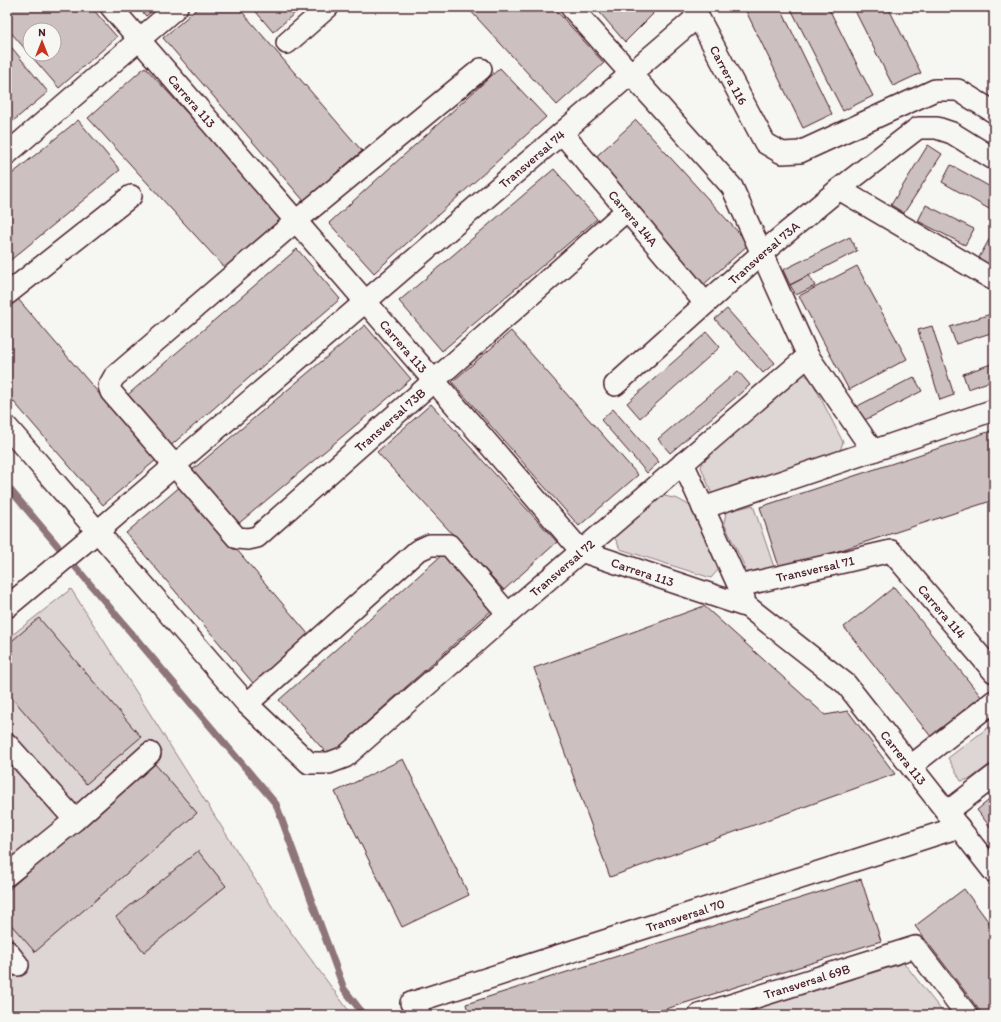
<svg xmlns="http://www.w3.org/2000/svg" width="1001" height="1022" font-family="Itim,sans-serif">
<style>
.green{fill:#ddd6d5;stroke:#947a80}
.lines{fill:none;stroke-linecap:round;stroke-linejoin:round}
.stream{stroke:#8e747a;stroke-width:7}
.building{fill:#ccc1c0;stroke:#4a1f2b;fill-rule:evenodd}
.minor-casing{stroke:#4a1f2b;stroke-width:24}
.minor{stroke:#f6f6f2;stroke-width:21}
.labels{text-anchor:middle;stroke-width:3.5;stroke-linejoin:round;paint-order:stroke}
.street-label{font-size:13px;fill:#4a1f2b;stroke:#f6f6f2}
</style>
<rect width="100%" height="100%" fill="#f6f6f2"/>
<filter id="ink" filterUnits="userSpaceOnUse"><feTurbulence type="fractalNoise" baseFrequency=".025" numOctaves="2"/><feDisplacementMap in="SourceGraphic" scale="8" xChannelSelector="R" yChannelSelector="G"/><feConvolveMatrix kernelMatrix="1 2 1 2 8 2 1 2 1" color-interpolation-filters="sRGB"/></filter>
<g filter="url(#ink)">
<!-- green -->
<path class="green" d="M799,371L811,379L843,442L839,454L713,497L701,467L706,450Z
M660,495L678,499L694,508L718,570L711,578L620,549L613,534Z
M753,505L775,570L751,580L724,523L726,512Z
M71,589L273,908L352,1015H7V639Z
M994,723V761L970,779L961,781L948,758Z
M904,963L945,1015H737Z"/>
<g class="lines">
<!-- stream -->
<path class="stream" d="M7,486L276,804L344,989L364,1015"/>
</g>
<!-- building -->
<path class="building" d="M7,7H91L117,37L59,88L7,28ZM30,30H54V54H30Z
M138,7H157L146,16Z
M199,7H238L362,151L304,201L163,38Z
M252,7H302L273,32Z
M467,7H553L604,63L557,105Z
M595,7H649L653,14L625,42Z
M744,7H780L832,114L803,128Z
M790,7H828L873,96L843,111Z
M853,7H888L921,73L893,86Z
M8,43L48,92L7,126V44Z
M145,67L283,218L226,269L88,118Z
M500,68L546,117L374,273L329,223Z
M78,120L120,170L7,263V178Z
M636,120L749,244L702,286L589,163Z
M928,145L942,154L904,213L891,205Z
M951,165L994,189V200L989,209L942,182Z
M554,169L597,219L442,351L399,301Z
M926,205L974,229L965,245L918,221Z
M994,231V262L990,268L977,261Z
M850,237L857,251L790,285L783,270Z
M297,249L340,299L168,448L124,398Z
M857,266L907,359L849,390L799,296Z
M809,275L815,286L796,295L790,285Z
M18,299L156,460L103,505L7,394V308Z
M727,309L775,363L763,373L715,319Z
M994,313V332L956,344L950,327Z
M365,325L411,379L238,524L192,470Z
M932,326L954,395L940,400L918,330Z
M511,331L638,475L579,526L452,382Z
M707,332L720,347L640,418L627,403Z
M994,363V380L968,389L963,374Z
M738,371L750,385L670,453L658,439Z
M914,377L922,391L855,425L848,411Z
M431,404L557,542L504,590L377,452Z
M613,409L659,462L647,473L601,420Z
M994,430V500L780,570L760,507Z
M182,485L309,635L253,683L126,533Z
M443,554L493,609L329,756L279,700Z
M894,587L982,698L932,738L844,627Z
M704,606L825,715L848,711L895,774L610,877L534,668Z
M39,618L141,737L86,784L7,692V645Z
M403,759L469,895L402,927L335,792Z
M155,764L197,813L35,952L7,920V891Z
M994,796V832L977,810Z
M198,851L226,886L144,952L116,917Z
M861,879L881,941L647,1015H469L466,1004Z
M964,889L994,929V1015H983L915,926Z
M7,965L15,975L7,981Z"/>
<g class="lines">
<!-- minor casing -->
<g class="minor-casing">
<g id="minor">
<path id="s1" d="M111,7L581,551L748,607L846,684L994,872"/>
<path d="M571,7L732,187L808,356L873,451"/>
<path id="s2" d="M693,7L765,143L782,153L800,152L935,90H958L994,112"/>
<path d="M287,43L328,7"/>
<path id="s3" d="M481,69L296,221L114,377L109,386L111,392L237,538L248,539L257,537L627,210"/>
<path id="s4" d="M562,133L705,303"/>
<path d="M7,154L177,7"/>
<path d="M839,189L994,280"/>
<path d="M7,294L131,196"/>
<path id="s5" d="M615,385L762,253L839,189L918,128H937L952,133L994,159"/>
<path id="s6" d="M7,427L247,704L309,763H329L345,757L508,614L808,356"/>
<path d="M683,463L744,598"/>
<path d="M703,508L994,410"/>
<path id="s7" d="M739,586L891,551L994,672"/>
<path id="s8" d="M7,607L97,532L698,16"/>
<path d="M247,704L417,551L430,545H449L508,614"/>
<path d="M7,744L75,820L7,875"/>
<path d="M911,766L994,701"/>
<path d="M947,812L994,776"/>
<path d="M75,820L150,753"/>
<path d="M7,951L18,965"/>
<path id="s9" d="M420,1015L411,1003L959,827"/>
<path id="s10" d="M699,1015L915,947L967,1015"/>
</g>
</g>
<!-- minor -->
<use href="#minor" class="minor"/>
</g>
</g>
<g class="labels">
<!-- street labels -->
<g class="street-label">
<text dy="5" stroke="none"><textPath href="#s2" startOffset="77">Carrera 116</textPath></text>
<text dy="5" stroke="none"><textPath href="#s1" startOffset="124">Carrera 113</textPath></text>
<text dy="5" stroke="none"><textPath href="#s8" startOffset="690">Transversal 74</textPath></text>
<text dy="5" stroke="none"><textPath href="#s4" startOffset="111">Carrera 14A</textPath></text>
<text dy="5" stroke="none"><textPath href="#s5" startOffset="199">Transversal 73A</textPath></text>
<text dy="5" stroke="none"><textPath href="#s1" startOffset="448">Carrera 113</textPath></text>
<text dy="5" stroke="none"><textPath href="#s3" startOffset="886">Transversal 73B</textPath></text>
<text dy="5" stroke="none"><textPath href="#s6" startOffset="777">Transversal 72</textPath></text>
<text dy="5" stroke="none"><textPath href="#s7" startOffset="78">Transversal 71</textPath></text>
<text dy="5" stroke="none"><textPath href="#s1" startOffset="784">Carrera 113</textPath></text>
<text dy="5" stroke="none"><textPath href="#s7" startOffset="235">Carrera 114</textPath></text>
<text dy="5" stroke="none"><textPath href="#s1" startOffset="1113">Carrera 113</textPath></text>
<text dy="5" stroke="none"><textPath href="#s9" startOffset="303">Transversal 70</textPath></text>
<text dy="5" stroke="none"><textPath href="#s10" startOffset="113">Transversal 69B</textPath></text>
</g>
</g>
<!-- margin -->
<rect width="1001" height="1022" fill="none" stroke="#f6f6f2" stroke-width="24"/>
<rect x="12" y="12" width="977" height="998" fill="none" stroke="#4a1f2b" stroke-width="1.5" filter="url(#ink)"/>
<!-- north arrow -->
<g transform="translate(42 42)"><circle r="19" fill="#f6f6f2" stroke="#b1a0a2"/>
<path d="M0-3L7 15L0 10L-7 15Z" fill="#c8321e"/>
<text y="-6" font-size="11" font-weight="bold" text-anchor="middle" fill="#4a1f2b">N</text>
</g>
</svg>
